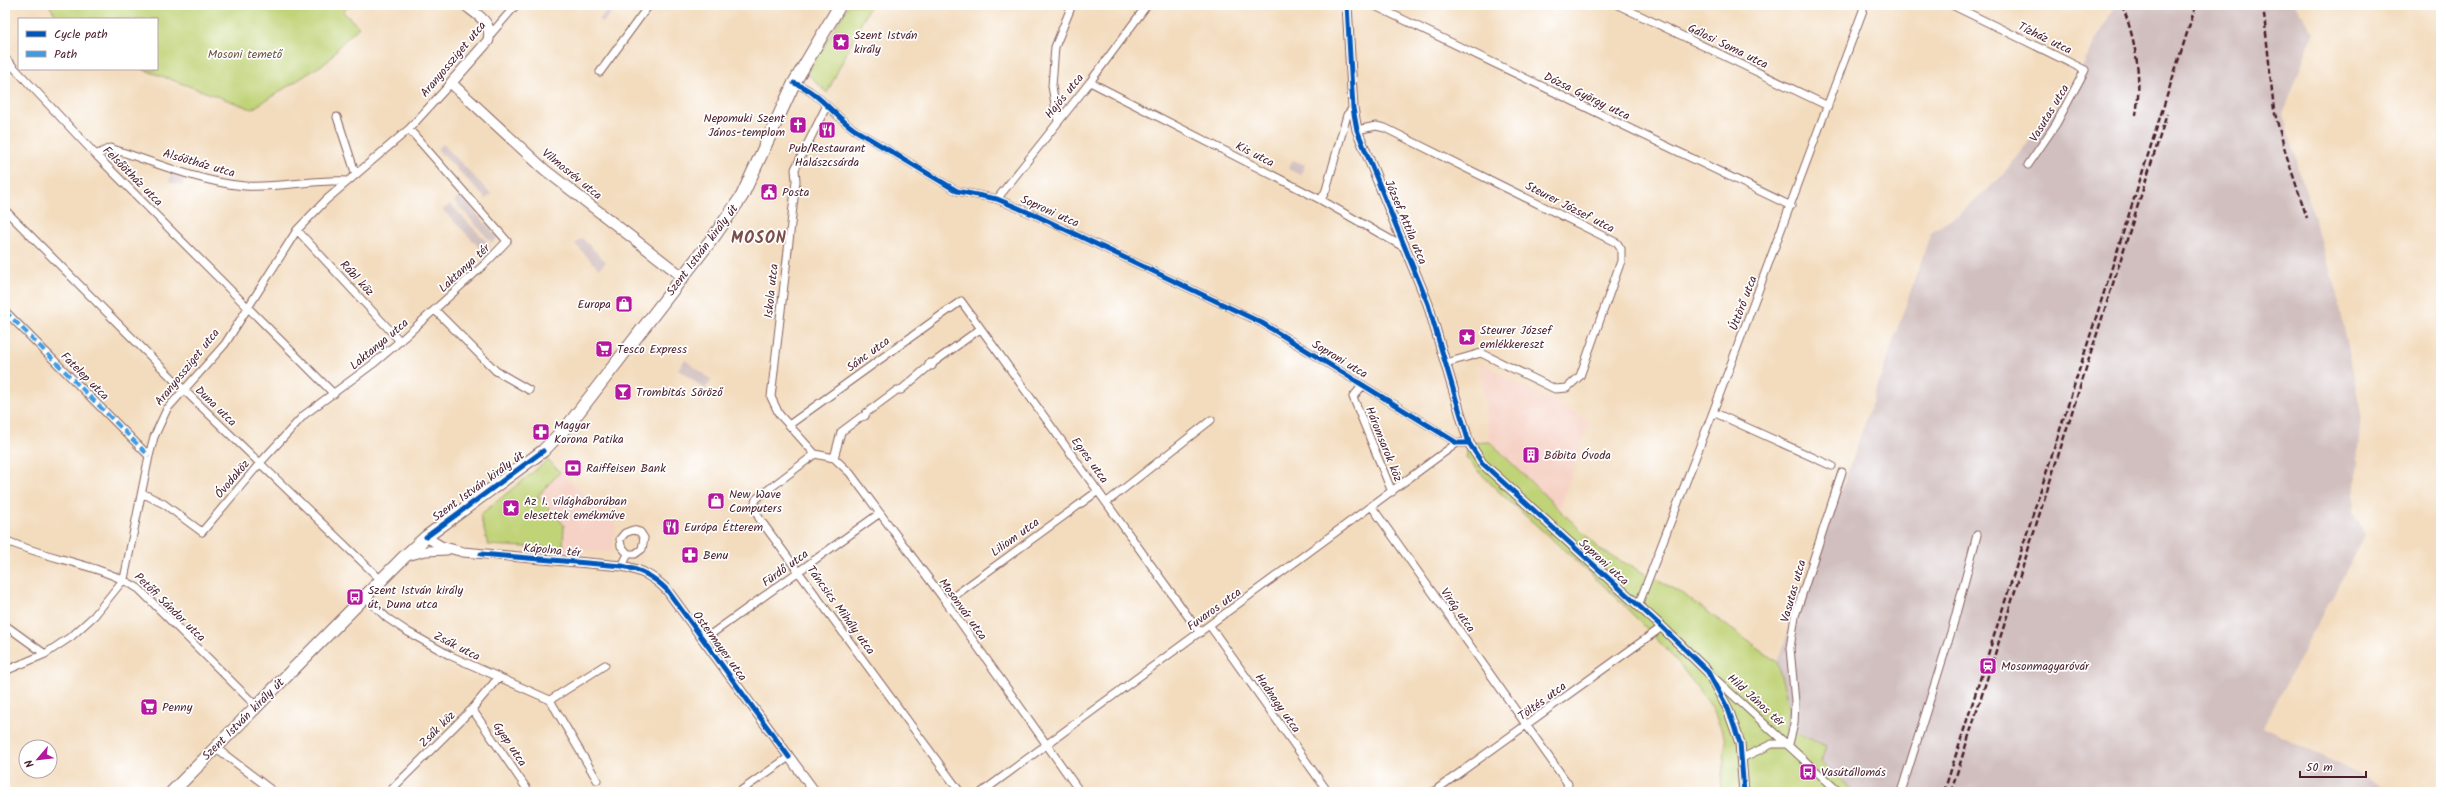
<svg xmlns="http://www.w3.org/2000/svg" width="2446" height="797" font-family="Kalam,sans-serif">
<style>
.built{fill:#f6d1c5}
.industrial{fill:#d1bfbf}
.green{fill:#c0d377;stroke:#857951}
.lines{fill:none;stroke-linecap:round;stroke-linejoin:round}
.minor-casing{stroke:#85615e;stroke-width:9}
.tertiary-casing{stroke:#85615e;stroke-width:11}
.secondary-casing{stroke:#85615e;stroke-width:12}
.primary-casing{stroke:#85615e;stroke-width:14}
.minor{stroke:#fff;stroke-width:7}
.tertiary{stroke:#fff;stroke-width:9}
.secondary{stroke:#fff;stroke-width:10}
.primary{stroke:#fff;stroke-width:12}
.rail{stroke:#4a1f2b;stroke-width:2.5;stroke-dasharray:6 3;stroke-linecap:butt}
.quiet{stroke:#409be1;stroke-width:4;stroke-dasharray:8 4;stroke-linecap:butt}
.cycleway-casing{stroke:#fff;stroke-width:8}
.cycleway{stroke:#0057b8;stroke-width:5}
.labels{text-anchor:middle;stroke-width:3.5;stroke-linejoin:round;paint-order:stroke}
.poi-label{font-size:12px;fill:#4a1f2b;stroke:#fff;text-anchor:start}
.street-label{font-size:12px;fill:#4a1f2b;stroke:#fff}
.park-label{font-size:12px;fill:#6d5542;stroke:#fff}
.district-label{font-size:16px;font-weight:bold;letter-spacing:1px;fill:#7a4f4a;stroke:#fff}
</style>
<rect width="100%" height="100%" fill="#fff"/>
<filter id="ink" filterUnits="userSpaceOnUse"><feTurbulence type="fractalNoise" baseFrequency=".025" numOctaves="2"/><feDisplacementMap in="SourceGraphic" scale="8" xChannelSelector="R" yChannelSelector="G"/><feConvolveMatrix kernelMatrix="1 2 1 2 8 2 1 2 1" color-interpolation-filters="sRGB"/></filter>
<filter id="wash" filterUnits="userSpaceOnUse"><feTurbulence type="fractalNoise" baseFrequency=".012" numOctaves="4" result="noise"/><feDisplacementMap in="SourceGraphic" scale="16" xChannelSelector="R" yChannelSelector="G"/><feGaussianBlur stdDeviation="0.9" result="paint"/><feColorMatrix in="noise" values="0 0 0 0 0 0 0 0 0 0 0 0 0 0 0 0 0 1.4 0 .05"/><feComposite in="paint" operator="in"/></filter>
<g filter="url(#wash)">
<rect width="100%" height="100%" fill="#f3dcbe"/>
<!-- built -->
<path class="built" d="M1480,363L1590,421L1558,514L1491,454Z
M560,472L616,523L612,552L563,549L564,525L538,496Z"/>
<!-- industrial -->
<path class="industrial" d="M610,5H617L603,23L599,20Z
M2115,5H2295L2314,32L2283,115L2339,301L2361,413L2353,511L2365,535L2263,727L2384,787L2383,792H1855L1821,762L1826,746L1785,728L1789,706L1777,662L1850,466L1931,232L1958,215L2000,178L2071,88Z
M443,144L491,194L486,199L437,149Z
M1293,160L1305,165L1301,175L1288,169Z
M172,172L185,176L183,186L169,182Z
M460,195L498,237L492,243L454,201Z
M450,204L490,245L484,252L443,210Z
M582,238L606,262L599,269L575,244Z
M685,360L712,380L705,389L678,369Z"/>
<!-- green -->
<path class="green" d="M49,5H349L343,12L359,27L341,44L328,61L252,109L142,69H157V19H58Z
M849,5H870L827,93L807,73Z
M1490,442L1602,551L1683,594L1777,662L1789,706L1785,728L1826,746L1821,762L1855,792H1720L1726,741L1712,707L1673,656L1611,592L1498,491L1466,458L1469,443Z
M548,460L560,472L538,496L564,525L563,549L488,545L480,515Z"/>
</g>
<g filter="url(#ink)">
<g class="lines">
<!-- minor casing -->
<g class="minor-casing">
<path id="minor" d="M1373,5L1791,206
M1618,5L1828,106
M1952,5L2085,70L2056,124L2028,165
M490,35L516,5
M5,58L96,155L334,394
M600,72L649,5
M1090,82L1321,200L1407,249
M794,83C819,92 833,115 855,130L957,191L997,199L1037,216L1262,323L1457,443H1469
M337,117L356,175
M1058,122L1052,86L1055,47L1072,5
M1357,130L1376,126L1385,128L1617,243L1621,249V261L1580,376L1567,388L1555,389L1481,353L1446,363
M96,155L110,148C151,161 203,183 245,186C280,188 314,179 348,181
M997,199L1090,82L1147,5
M1321,200L1326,190L1347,115L1353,108
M5,210L183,389L381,580
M297,230L400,341
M435,310L496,371L529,390
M5,311L149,456
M932,366L933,363L980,329
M1363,385L1353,397L1392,492
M1713,412L1832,466
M789,425L961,301L1200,633
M815,454L756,499C753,507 756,511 759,518L960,792
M815,454L834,458L850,473L946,602L1080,792
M815,454L779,414L771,397L796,181L795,169L826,107
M834,458L841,432L861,417L865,416L866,413L897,390H901L928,367L929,363H933
M142,493L164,504L202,532L260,463L304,415L373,364L400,341L487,262L507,241L409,129
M1107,502L1211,420
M1372,507L1568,784L1565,792
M5,540C46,559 104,565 139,589L256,706
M622,566L628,554H635L642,549L644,538L640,532L633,530L625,533L620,539L621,546L628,554
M364,596L387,618L408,632L451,656L550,700L605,665
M946,602L1098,491
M1638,606L1713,412L1865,5
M5,625L45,654
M1210,626L1328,792
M703,640L880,513
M5,671L45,654L72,636L94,616L124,579L149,456L154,437L167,409L225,344L297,230L326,200L409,129L451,83
M1711,675L1839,792
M550,700L597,780
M472,709L529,792
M1789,744L1794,724L1795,702L1790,648L1795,616L1842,472
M215,747L274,792
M1742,758L1772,744H1789
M389,792L472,709L498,678
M739,792L789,757
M982,792L1457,443
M1433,792L1662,627
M1901,792L1952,629L1977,535"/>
</g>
<!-- tertiary casing -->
<g class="tertiary-casing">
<path id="tertiary" d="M1347,5L1353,108L1357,130L1428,304L1469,443L1482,463L1662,627L1708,672L1728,709L1740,743L1744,792
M426,537L441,546L463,552L622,566C641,570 653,576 667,590L815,792
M407,556L426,551L447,550"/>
</g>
<!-- secondary casing -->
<g class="secondary-casing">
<path id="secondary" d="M465,5C477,15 494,23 488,41L451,83L545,170L683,277"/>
</g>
<!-- primary casing -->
<g class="primary-casing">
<path id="primary" d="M172,792L404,557L426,537L543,451L570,423L715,235L742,196L794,83L840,5"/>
</g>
<!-- minor -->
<use href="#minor" class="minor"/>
<!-- tertiary -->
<use href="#tertiary" class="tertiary"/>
<!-- secondary -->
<use href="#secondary" class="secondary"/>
<!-- primary -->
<use href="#primary" class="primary"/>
<!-- rail -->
<path class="rail" d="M2122,5C2136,41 2142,76 2136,115
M2263,5L2274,110L2286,154L2307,218
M1944,792L2196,5
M1951,792L2167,114"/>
<!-- quiet -->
<path class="quiet" d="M5,311L149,456"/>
<!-- cycleway casing -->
<g class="cycleway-casing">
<path id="cycleway" d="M1347,5L1353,108L1357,130L1428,304L1469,443L1482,463L1662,627L1708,672L1728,709L1740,743L1744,792
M794,83C819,92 833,115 855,130L957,191L997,199L1037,216L1262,323L1457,443H1469
M426,537L543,451
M481,554L622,566C641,570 653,576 667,590L789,757"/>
</g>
<!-- cycleway -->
<use href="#cycleway" class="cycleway"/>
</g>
</g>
<!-- icons -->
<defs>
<g id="sight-square" transform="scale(0.9)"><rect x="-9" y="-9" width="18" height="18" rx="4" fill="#b5179e" stroke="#fff"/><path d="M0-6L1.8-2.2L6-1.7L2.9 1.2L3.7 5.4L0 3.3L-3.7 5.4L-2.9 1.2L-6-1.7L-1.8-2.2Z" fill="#fff"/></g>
<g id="church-square" transform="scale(0.9)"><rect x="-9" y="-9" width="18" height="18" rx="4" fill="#b5179e" stroke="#fff"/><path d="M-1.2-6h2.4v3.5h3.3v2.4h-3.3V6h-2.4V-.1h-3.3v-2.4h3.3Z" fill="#fff"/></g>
<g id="restaurant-square" transform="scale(0.9)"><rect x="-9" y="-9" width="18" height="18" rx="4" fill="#b5179e" stroke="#fff"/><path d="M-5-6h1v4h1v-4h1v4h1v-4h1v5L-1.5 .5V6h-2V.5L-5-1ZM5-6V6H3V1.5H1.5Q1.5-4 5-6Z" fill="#fff"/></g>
<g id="civic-square" transform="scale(0.9)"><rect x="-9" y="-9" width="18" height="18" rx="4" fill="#b5179e" stroke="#fff"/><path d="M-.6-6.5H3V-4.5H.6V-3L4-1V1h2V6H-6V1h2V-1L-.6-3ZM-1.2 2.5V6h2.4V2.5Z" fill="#fff"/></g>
<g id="shop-square" transform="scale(0.9)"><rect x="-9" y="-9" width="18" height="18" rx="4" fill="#b5179e" stroke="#fff"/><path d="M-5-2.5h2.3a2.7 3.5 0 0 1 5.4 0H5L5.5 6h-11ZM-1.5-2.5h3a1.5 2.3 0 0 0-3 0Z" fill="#fff"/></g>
<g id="supermarket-square" transform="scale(0.9)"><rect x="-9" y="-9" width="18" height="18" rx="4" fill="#b5179e" stroke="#fff"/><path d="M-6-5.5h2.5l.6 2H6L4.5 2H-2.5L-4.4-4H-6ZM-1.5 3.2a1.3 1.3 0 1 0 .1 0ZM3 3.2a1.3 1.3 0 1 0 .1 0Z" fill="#fff"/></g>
<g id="bar-square" transform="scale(0.9)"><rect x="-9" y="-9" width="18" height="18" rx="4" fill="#b5179e" stroke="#fff"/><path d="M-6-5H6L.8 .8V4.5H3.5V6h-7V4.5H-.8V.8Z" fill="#fff"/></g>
<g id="pharmacy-square" transform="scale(0.9)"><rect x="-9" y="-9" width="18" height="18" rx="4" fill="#b5179e" stroke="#fff"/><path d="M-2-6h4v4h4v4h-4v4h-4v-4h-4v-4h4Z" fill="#fff"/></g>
<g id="building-square" transform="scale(0.9)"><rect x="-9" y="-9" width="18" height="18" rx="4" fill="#b5179e" stroke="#fff"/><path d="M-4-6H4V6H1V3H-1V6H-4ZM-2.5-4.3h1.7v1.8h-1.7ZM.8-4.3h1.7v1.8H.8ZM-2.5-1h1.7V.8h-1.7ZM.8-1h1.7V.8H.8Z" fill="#fff"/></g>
<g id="bank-square" transform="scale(0.9)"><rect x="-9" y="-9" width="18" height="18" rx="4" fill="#b5179e" stroke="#fff"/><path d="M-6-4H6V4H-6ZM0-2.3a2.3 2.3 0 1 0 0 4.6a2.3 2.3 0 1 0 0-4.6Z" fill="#fff"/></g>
<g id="bus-square" transform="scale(0.9)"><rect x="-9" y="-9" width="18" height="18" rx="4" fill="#b5179e" stroke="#fff"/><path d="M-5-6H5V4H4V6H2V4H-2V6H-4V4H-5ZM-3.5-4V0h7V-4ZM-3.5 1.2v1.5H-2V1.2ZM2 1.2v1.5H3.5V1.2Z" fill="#fff"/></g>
<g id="station-square" transform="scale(0.9)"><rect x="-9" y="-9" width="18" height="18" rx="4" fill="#b5179e" stroke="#fff"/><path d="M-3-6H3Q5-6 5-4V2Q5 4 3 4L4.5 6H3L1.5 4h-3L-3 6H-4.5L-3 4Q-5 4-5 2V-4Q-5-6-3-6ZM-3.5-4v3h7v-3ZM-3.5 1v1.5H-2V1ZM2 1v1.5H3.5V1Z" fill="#fff"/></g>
</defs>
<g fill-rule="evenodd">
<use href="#sight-square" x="841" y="42"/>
<use href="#church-square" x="798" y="125"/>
<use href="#restaurant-square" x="827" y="130"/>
<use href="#civic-square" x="769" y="192"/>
<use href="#shop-square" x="624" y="304"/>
<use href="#sight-square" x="1467" y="337"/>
<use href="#supermarket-square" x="604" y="349"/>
<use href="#bar-square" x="623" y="392"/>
<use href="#pharmacy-square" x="541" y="432"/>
<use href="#building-square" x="1531" y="455"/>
<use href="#bank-square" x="573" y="468"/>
<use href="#shop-square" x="716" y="501"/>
<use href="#sight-square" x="511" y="508"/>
<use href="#restaurant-square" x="671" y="527"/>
<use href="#pharmacy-square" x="690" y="555"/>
<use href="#bus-square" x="355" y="597"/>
<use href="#station-square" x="1988" y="666"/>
<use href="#supermarket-square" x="149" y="707"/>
<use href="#bus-square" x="1808" y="772"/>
</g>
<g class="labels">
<!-- poi labels -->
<g class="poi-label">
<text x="854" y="39">Szent István<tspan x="854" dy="14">király</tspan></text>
<text x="785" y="122" text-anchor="end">Nepomuki Szent<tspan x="785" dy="14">János-templom</tspan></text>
<text x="827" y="152" text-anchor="middle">Pub/Restaurant<tspan x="827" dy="14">Halászcsárda</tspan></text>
<text x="782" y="196">Posta</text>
<text x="611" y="308" text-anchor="end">Europa</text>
<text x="1480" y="334">Steurer József<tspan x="1480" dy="14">emlékkereszt</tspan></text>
<text x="617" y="353">Tesco Express</text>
<text x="636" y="396">Trombitás Söröző</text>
<text x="554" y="429">Magyar<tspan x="554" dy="14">Korona Patika</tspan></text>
<text x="1544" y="459">Bóbita Óvoda</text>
<text x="586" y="472">Raiffeisen Bank</text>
<text x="729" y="498">New Wave<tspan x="729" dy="14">Computers</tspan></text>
<text x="524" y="505">Az I. világháborúban<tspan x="524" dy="14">elesettek emékműve</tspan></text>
<text x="684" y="531">Európa Étterem</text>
<text x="703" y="559">Benu</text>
<text x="368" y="594">Szent István király<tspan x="368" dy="14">út, Duna utca</tspan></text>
<text x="2001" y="670">Mosonmagyaróvár</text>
<text x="162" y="711">Penny</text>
<text x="1821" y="776">Vasútállomás</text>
</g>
<!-- street labels -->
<g class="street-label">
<text transform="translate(2045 38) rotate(26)" y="4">Tízház utca</text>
<text transform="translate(1728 46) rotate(26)" y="4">Gálosi Soma utca</text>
<text transform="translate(453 59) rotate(-50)" y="4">Aranyossziget utca</text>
<text transform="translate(1064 96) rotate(-51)" y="4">Hajós utca</text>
<text transform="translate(1587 96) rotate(26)" y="4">Dózsa György utca</text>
<text transform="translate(2049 113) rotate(-59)" y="4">Vasutas utca</text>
<text transform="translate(1255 154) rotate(27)" y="4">Kis utca</text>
<text transform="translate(199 163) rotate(16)" y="4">Alsóötház utca</text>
<text transform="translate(572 174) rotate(39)" y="4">Vilmosrév utca</text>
<text transform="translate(133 176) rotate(45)" y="4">Felsőötház utca</text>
<text transform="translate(1570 207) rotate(27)" y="4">Steurer József utca</text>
<text transform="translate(1050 211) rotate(24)" y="4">Soproni utca</text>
<text transform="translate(1406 222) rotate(67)" y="4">József Attila utca</text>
<text transform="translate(702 250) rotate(-53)" y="4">Szent István király út</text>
<text transform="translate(464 268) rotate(-43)" y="4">Laktanya tér</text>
<text transform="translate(357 278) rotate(47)" y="4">Rábl köz</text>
<text transform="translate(771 291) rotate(-84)" y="4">Iskola utca</text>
<text transform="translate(1743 303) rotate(-69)" y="4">Úttörő utca</text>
<text transform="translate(379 344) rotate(-40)" y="4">Laktanya utca</text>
<text transform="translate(868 354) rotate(-36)" y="4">Sánc utca</text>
<text transform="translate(1340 359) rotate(31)" y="4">Soproni utca</text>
<text transform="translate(187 367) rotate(-51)" y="4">Aranyossziget utca</text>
<text transform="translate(85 376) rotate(45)" y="4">Fatelep utca</text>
<text transform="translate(216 406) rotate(44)" y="4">Duna utca</text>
<text transform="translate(1384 444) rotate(68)" y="4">Háromsarok köz</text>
<text transform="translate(1090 460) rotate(54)" y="4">Egres utca</text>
<text transform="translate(232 479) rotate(-50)" y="4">Óvodaköz</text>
<text transform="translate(478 486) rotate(-36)" y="4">Szent István király út</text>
<text transform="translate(1015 537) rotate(-36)" y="4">Liliom utca</text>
<text transform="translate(552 550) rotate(5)" y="4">Kápolna tér</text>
<text transform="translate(1604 562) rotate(42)" y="4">Soproni utca</text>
<text transform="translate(785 568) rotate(-36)" y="4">Fürdő utca</text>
<text transform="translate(1793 591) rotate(-74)" y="4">Vasutas utca</text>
<text transform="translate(170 607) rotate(44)" y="4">Petőfi Sándor utca</text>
<text transform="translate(963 609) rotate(54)" y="4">Mosonvár utca</text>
<text transform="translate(1214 609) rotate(-36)" y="4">Fuvaros utca</text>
<text transform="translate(841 610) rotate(54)" y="4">Táncsics Mihály utca</text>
<text transform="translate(1458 610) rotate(55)" y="4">Virág utca</text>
<text transform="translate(457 646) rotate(27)" y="4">Zsák utca</text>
<text transform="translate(720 646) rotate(54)" y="4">Ostermayer utca</text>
<text transform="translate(1756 700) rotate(42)" y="4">Hild János tér</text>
<text transform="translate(1542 701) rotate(-36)" y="4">Töltés utca</text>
<text transform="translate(1278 703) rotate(55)" y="4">Hadnagy utca</text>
<text transform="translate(243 719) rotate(-45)" y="4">Szent István király út</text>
<text transform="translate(437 729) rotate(-45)" y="4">Zsák köz</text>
<text transform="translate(510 744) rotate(56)" y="4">Gyep utca</text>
</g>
<!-- park labels -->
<g class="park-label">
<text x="245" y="58">Mosoni temető</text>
</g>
<!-- district labels -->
<g class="district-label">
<text x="759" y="243">MOSON</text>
</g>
</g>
<!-- margin -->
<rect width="2446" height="797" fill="none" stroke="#fff" stroke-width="20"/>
<!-- legend -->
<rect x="18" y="18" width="140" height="52" fill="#ffffff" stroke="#b7a5aa"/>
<rect x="26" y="31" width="20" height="6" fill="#0057b8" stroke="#b7a5aa"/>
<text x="54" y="38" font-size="12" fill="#4a1f2b">Cycle path</text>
<rect x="26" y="51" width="20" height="6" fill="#409be1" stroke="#b7a5aa"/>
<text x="54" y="58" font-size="12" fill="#4a1f2b">Path</text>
<!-- north arrow -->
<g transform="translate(38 759) rotate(242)"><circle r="19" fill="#ffffff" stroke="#b7a5aa"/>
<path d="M0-3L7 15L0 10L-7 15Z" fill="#b5179e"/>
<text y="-6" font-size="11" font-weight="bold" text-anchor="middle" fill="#4a1f2b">N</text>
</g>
<!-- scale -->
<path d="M2300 771v6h66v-6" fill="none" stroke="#4a1f2b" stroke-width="2"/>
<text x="2306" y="771" font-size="12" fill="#4a1f2b" stroke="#ffffff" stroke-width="3" paint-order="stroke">50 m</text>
</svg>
